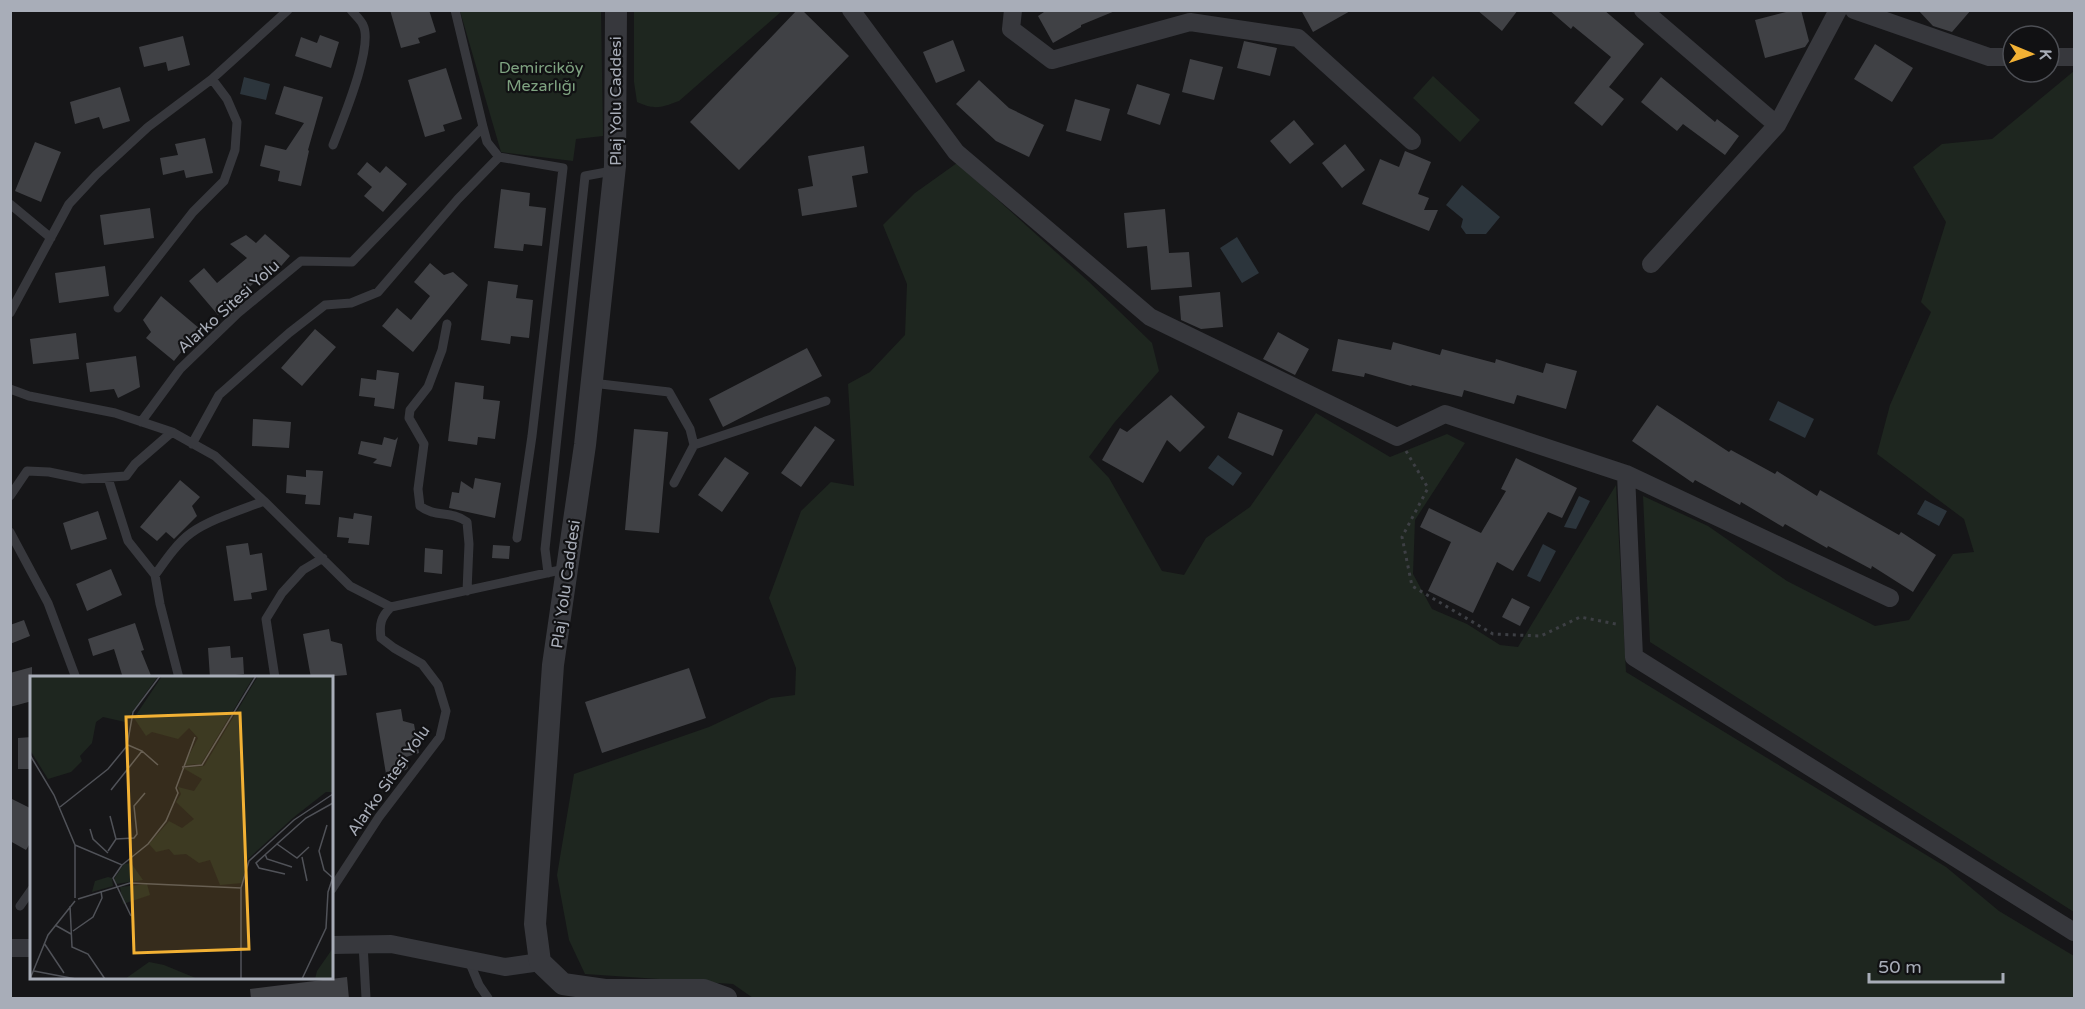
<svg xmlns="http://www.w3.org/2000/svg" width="2085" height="1009" font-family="'Varela Round',sans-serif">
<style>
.green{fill:#1e261f}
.water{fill:#2c353c}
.building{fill:#404145}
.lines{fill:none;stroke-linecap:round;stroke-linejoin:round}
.path{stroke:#3d3f44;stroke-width:3;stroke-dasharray:3 4.5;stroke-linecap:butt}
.service{stroke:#37383d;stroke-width:9}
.minor{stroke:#37383d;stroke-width:18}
.tertiary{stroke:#37383d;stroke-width:22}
.labels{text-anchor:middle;stroke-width:4.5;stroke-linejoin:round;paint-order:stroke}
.park-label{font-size:16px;fill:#7fa381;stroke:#111113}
.street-label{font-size:16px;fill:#a8adb8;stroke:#111113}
.inset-road{fill:none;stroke:#505258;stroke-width:1.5}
.view{fill:#f2b134;fill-opacity:0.15;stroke:#f2b134;stroke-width:3}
.inset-edge{fill:none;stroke:#a8adb8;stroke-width:3}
</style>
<rect width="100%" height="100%" fill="#161618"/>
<!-- green -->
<path class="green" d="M460,11H601L603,136L576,139L573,161L501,152Z
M634,11V10L782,11L679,101C660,108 655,110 637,102L634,82Z
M2074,71V912L1650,642L1643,496L1708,526L1787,581L1875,626L1909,620L1953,554L1974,552L1964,519L1877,454L1890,405L1931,312L1921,302L1946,222L1913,167L1942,144L1992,139Z
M1433,76L1480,120L1460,142L1413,98Z
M957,163L1088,281L1152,343L1159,371L1114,423L1089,457L1109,478L1162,571L1184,575L1206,538L1250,507L1316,413L1390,457L1447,434L1465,443L1415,520L1413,574L1432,609L1467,624L1500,645L1518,647L1616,485L1626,672L1946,867L1999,911L2074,956V998H753L733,984L585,974L569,940L557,875L574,774L709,727L771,698L795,695L796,668L769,598L801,511L831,482L854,486L848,384L870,372L905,335L907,284L883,225L915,193Z"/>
<!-- water -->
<path class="water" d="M244,77L270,84L266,100L240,94Z
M1462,185L1500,217L1486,234H1466L1461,227L1463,219L1446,205Z
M1237,237L1259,273L1242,283L1220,248Z
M1778,401L1814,419L1805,438L1769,420Z
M1218,455L1242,473L1233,486L1208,468Z
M1579,496L1590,501L1576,529L1564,527Z
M1925,500L1947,511L1939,526L1917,514Z
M1543,544L1556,551L1540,582L1527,576Z"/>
<!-- building -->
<path class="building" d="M390,10H429L436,32L418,38L420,43L401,48Z
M797,10H802L849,56L739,170L690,122Z
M1047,10H1115V11L1081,25V27L1053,43L1038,16Z
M1301,10H1352L1313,32Z
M1477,10H1518L1502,31Z
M1549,10H1604L1644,44L1609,87L1624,99L1602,126L1574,103L1611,57L1573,26L1571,29Z
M1794,10H1801L1809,41L1805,47L1765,58L1755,20Z
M1918,10H1971L1952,32L1933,26Z
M320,35L339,42L331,68L295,56L301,37L317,43Z
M183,36L190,65L168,71L166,62L144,67L139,47Z
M953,40L965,71L936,83L923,52Z
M1244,41L1277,48L1270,76L1237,68Z
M1875,44L1913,68L1892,102L1854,79Z
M1190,59L1223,67L1214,100L1182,92Z
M446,68L462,119L443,125L445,131L425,137L408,80Z
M1661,77L1715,122L1717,119L1739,136L1725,155L1683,124L1677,131L1641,102Z
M979,80L1009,108L1044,125L1029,157L996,141L956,104Z
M1137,84L1170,94L1160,125L1127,114Z
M284,86L323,97L308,150L309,151L301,186L278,181L280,171L260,166L265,145L286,150L304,123L275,114Z
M120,87L130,121L103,129L99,117L75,124L70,102Z
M1075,99L1110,109L1101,141L1066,131Z
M1294,120L1314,144L1290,164L1270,141Z
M205,138L213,173L186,178L184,170L163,175L160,158L178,155L175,144Z
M35,142L61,152L41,202L15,191Z
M1345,144L1365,170L1342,188L1322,163Z
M864,146L868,173L852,176L857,207L802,216L798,189L813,186L808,156Z
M1405,151L1431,162L1418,194L1429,198L1424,210H1438L1429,231L1362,204L1380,159L1399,167Z
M367,162L380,173L386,166L407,184L383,212L364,196L372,187L357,174Z
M501,189L530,193L529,206L546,208L542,246L524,244L523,251L494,248Z
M150,208L154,238L104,245L100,215Z
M1165,209L1169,253L1189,252L1192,287L1151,290L1147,246L1127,248L1124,213Z
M265,234L290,256L274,274L259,287L254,283L218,315L189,281L204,268L217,283L247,258L230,244L246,235L256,243Z
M430,263L444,275L453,272L468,285L413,352L382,326L397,308L411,320L430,296L414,282Z
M105,266L109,296L59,303L55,273Z
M488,281L518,285L516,298L533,300L529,338L511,336L510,344L481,340Z
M1220,292L1223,327L1201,329L1181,320L1179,296Z
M161,296L200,329L174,361L146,338L151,332L143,320Z
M315,329L336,347L302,386L281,368Z
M1278,332L1309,349L1295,375L1263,359Z
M76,333L79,359L33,364L30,339Z
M1338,339L1391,350L1393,342L1440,355L1442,349L1495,363L1496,359L1543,373L1546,363L1577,371L1566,409L1517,395L1514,404L1464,390L1462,397L1412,385L1411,386L1365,373L1364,377L1332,371Z
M807,348L822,376L723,427L709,399Z
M136,356L140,387L118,398L114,389L90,392L86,363Z
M377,370L399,373L394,409L374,406L375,398L359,396L361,378L376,380Z
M455,382L484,386L483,399L500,401L495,439L478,437L477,445L448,441Z
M1171,395L1205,427L1180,452L1167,440L1143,483L1102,460L1120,428L1127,432Z
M1657,405L1729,452L1731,450L1775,474L1777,471L1817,496L1820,490L1899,535L1901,532L1936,555L1913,592L1872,566L1871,569L1828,546L1827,548L1785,524L1783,527L1741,502L1740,505L1695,480L1693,483L1632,441Z
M1238,412L1283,430L1273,456L1228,438Z
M253,419L291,422L289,448L252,446Z
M815,426L835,440L801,487L781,473Z
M634,429L668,432L659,533L625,530Z
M384,437L395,440L398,437L391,467L373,463L377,459L358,454L361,441L382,445Z
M725,457L749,473L722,512L698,495Z
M1516,458L1577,488L1562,518L1548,512L1513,571L1497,562L1473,613L1428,591L1451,542L1420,527L1429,508L1481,533L1506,491L1501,489Z
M306,470L323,471L320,505L305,504L306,495L286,493L287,475L306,477Z
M475,478L501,483L495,518L449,508L452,492L459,493L461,481L473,489Z
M180,480L200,497L192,506L197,516L174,539L166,532L157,541L140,527Z
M98,511L107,539L71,550L63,523Z
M354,513L372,516L369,545L348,543L349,538L337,537L339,517L353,519Z
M248,543L250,555L262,553L267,590L251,593L252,599L234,601L226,546Z
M493,545L510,546L509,559L492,558Z
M425,548L443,550L442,574L424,572Z
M111,569L122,595L87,611L76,584Z
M1512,598L1530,607L1520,626L1502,617Z
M24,620L30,636L10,644V625Z
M135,623L144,650L141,651L152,678H123L114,649L93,656L88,639Z
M329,629L331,641L342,644L347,675L311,678L303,634Z
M230,646L231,658L243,657L244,674L210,678L208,648Z
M32,667V701L10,707V673Z
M689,668L706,718L602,753L585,702Z
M401,709L403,721L414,724L419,753L406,757L408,768L406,770L386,774L376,713Z
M32,737V769H18V738Z
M10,798L32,809V840L26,850L10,841Z
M347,977L349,999H251L250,989Z"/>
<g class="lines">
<!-- path -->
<path class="path" d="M1406,451L1428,488L1402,537L1412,586L1493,634L1541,636L1580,617L1616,624"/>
<!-- service -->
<path class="service" d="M483,127L487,142L499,157
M333,145C342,121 374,46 363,25C361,20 355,15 351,10
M10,204L51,238
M118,308L193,212L224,181L235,150L237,122L227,99L212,79
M10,313L69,204L96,175L148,127L212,79L288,10
M447,324L442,350L428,387L410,410L409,418L424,444L418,489L420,506C435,518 451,510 467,522L469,544L467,591
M592,383L669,392L690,429L694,445L674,483
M10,389L29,396L115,413L172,432L215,456L264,501L350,586L391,607L565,569
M141,422L180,369L238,313L301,261L352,262L483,127L455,10
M192,444L219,395L289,333L325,305L351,303L378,292L458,199L499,157L563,168L532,436L517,538
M694,445L826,401
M108,478L128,541L155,575
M10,496L27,471L49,472L83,479L126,476L135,464L172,432
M10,532L48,603L76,678
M548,573L545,549L585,176L612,171
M179,678L160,604L155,575C165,561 177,543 191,533C211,519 241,510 264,501
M275,678L266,619L282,593L303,570L323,558
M332,889L379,817L440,737L446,711L438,685L422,664L394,648L381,638C379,624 381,617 391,607
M20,906L32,889
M363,944L366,998
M469,961L479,985L488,998"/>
<!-- minor -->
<path class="minor" d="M851,10L956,152L1150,317L1397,437L1445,414L1626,474L1890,598
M1013,10L1011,29L1052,60L1190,22L1298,38L1412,141
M1643,10L1777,125L1838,10
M1854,10L1989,57H2013
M2049,57H2074
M1651,264L1777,125
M1626,474L1634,657L2074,932
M332,945L391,944L505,967L540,962
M10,948H32"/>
<!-- tertiary -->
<path class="tertiary" d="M616,10L615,166L585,445L553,665L535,924L540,962L563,984L605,990H704L726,998"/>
</g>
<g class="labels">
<!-- park labels -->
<g class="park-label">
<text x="541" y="73">Demirciköy<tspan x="541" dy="18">Mezarlığı</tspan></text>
</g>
<!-- street labels -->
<g class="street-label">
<text transform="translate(615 101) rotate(-90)" y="6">Plaj Yolu Caddesi</text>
<text transform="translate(228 306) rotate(-42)" y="6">Alarko Sitesi Yolu</text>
<text transform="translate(565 584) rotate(-82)" y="6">Plaj Yolu Caddesi</text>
<text transform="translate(388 780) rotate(-55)" y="6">Alarko Sitesi Yolu</text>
</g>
</g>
<!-- overview -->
<g transform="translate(30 676)">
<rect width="303" height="303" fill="#161618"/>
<path d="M0,0H128L95,46L73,41L66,46L62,67L50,80L52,85L41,96L18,103L0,74ZM132,0H224L171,88L154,89L168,62L159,52L148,63L122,56L116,60L104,42ZM228,0H303V116H296L264,141L217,184L212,207L190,209L180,184L169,187L156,178L144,179L139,173L126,176L119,168L139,145L152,152L164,143L146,126L151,118L148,111L164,115L172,103L153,92L174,90ZM101,187L113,204L86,208L84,203L94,188ZM78,201L82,202L83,210L62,216L65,205ZM117,208L120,219L93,228L90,211ZM303,272V303H285L287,295ZM119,286L134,289L168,303H95Z" fill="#1e261f"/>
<path class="inset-road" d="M112,75L128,89M0,79L24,119L45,169V222M152,91L172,89L226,0M81,114L112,75L98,69M30,131L78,93L97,70L103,36L130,0M80,140L86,163M297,149L289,175L294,194L303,202M60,153L63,163L78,177M247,168L226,187L229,192L255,198M45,169L92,189L118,168L136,145L148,117L146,112L165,61M279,171L267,182L247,168L276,142L303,127M78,175L86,163L104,162L107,158L104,130L115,117M235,178L237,183L262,191M272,181L277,205M92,189L83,202L101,240M48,223L100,207L211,212L219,185L264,144L303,118M40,230L42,271L58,278L75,303M25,249L41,258M43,255L63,241L72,222L71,215M14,267L34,297M4,295L46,303M0,303L18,259L45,225M211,303V212M272,303L296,252L298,216L303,201"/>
<path class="view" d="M210,37L219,273L104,277L96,41Z"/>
<rect width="303" height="303" class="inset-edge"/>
</g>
<!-- border -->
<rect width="2085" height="1009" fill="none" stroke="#a8adb8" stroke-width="24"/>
<!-- north arrow -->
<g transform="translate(2031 54) rotate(92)"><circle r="28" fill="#111113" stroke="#4d4f55" stroke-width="1.5"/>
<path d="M0-4.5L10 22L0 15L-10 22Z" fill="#f2b134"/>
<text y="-9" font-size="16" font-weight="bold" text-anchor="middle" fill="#a8adb8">K</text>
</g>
<!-- scale -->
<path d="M1869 973v9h134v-9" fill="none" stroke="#a8adb8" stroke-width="3"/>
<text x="1878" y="973" font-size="18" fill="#a8adb8" stroke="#111113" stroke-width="4.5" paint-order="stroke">50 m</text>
</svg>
